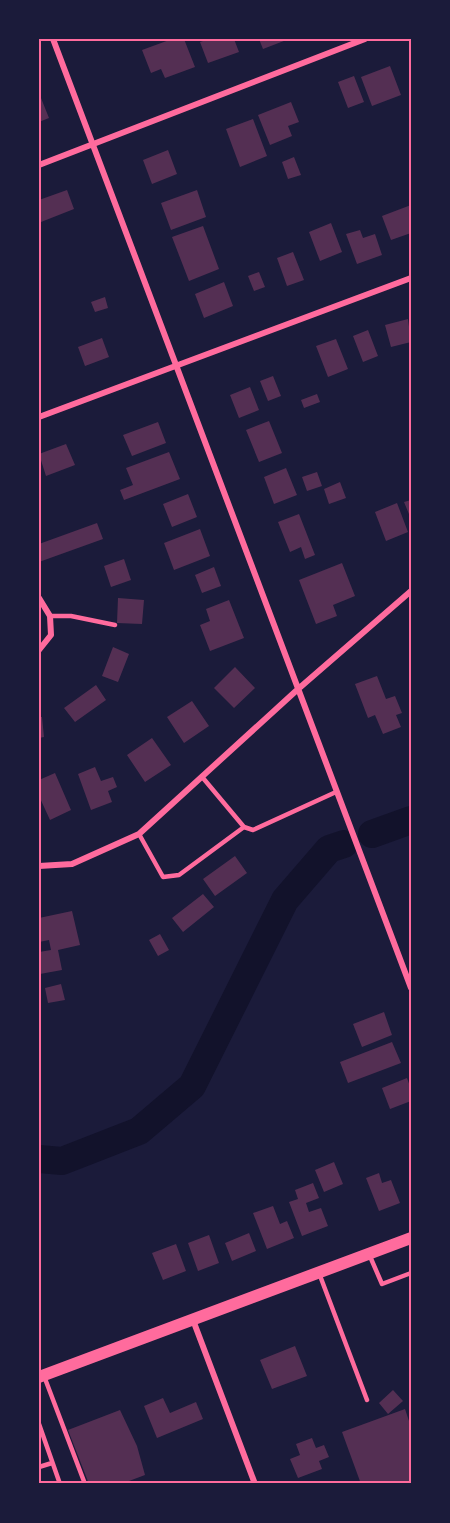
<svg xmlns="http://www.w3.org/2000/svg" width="450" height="1523" font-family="Rubik,sans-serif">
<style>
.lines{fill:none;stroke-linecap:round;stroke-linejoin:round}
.river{stroke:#12122b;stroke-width:28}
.building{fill:#542f53}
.service{stroke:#ff6b9d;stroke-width:4.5}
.minor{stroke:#ff6b9d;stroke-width:6}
.secondary{stroke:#ff6b9d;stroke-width:12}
.neatline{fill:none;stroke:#ff6b9d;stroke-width:2}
</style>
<rect width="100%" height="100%" fill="#1b1b3a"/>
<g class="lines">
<!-- river -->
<path class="river" d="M372,834L411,820
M39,1159L62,1161L139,1131L192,1086L285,900L329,849L344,844"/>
</g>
<!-- building -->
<path class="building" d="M172,39H184L195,67L165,78L161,69L151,73L142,50Z
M209,39H234L239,52L208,63L200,42Z
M259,39H289L263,49Z
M390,66L401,95L372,106L361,77Z
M354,76L364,102L348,108L338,82Z
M39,93L49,118L39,122Z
M291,102L299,122L288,126L292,136L270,145L258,115Z
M253,119L267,156L240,167L226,129Z
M168,150L177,174L152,184L143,160Z
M294,157L301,175L288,179L282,162Z
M67,190L74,209L41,222L39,200Z
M197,190L206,217L171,230L161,203Z
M411,205V233L391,240L382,216Z
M331,223L342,252L320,261L309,232Z
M203,226L219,269L189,281L172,237Z
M360,230L363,238L375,234L382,255L357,264L346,234Z
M293,252L304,280L287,286L277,258Z
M259,272L265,287L254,291L248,276Z
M224,282L233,306L204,318L195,294Z
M105,297L108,308L95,312L91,302Z
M408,319L411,342L391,347L385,325Z
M368,330L378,356L363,362L353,336Z
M102,338L109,357L85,366L78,347Z
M336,339L348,369L328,377L316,346Z
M273,376L281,396L268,401L260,381Z
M250,387L259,410L239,418L230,395Z
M317,394L320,402L304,408L301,400Z
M269,421L282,453L259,462L246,430Z
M158,422L166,443L132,456L123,435Z
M66,444L75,465L46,476L39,454Z
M169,452L180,479L124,500L120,490L133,485L126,468Z
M286,468L297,495L274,504L264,477Z
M317,472L322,486L307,491L302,477Z
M340,482L346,498L329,504L324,489Z
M188,494L197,517L172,527L163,504Z
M411,500V519L404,502Z
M397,503L408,532L386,541L375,512Z
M299,514L315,555L305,559L301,547L290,552L278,522Z
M97,523L103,539L39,562V544Z
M200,529L210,556L174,570L164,543Z
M124,559L131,580L111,587L104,566Z
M342,563L355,596L333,605L337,616L316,624L299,580Z
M214,567L221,586L202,593L195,575Z
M118,598L144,600L142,624L117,623Z
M229,600L244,638L210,651L200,625L210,621L206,609Z
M113,647L129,654L118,682L102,676Z
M235,667L255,688L234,708L214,688Z
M377,676L386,699L395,696L402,713L396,715L401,727L383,734L375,715L368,718L355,684Z
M96,685L106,700L75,722L64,708Z
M192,701L209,726L184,743L167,717Z
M39,717H42L44,737L39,738Z
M152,738L171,765L145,782L127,755Z
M95,767L101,781L113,777L117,787L108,791L112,802L91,810L78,774Z
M55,773L71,810L50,820L39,796V780Z
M235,856L247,873L215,896L203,879Z
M203,894L214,907L183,932L172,918Z
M72,911L80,945L58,950L62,970L40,974L39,952L51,950L49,940L39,942V918Z
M160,934L169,950L158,956L149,940Z
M61,984L65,1000L48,1003L45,988Z
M384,1012L392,1035L362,1047L353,1024Z
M392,1042L401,1063L348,1083L340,1062Z
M407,1078L411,1089V1101L390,1109L382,1088Z
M334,1162L343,1184L324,1192L315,1170Z
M379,1173L382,1183L391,1180L400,1203L379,1211L366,1178Z
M313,1183L319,1198L306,1203L309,1212L321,1208L328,1226L302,1236L289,1202L298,1199L295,1190Z
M273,1206L280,1224L287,1221L294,1238L267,1249L253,1213Z
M249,1233L256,1251L232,1261L225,1243Z
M209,1235L219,1263L198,1271L188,1243Z
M176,1244L186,1271L163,1280L152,1253Z
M295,1346L307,1376L272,1389L260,1360Z
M393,1390L403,1401L388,1414L379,1403Z
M163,1398L170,1413L196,1402L203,1419L157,1438L144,1406Z
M405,1409L411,1427V1484H361L342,1432Z
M120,1410L137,1446L145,1475L121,1484H89L68,1430Z
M312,1438L316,1448L324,1445L329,1457L319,1461L322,1469L298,1478L290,1459L300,1455L296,1444Z"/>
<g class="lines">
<!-- service -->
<path class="service" d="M50,616H71L115,625
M203,778L244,827L253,830L336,792
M139,834L163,877L179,875L244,827
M369,1254L382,1284L411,1273
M319,1273L367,1400
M44,1376L85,1484
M39,1424L60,1484
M39,1467L52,1463"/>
<!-- minor -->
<path class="minor" d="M53,39L411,988
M39,165L365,39
M39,417L411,278
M39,598L50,616L51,635L39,650
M39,866L72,864L139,834L297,690L411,591
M193,1320L255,1484"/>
<!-- secondary -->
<path class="secondary" d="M39,1377L411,1238"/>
</g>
<!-- border -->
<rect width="450" height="1523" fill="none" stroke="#1b1b3a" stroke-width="81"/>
<rect x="40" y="40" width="370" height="1442" class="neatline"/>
</svg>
